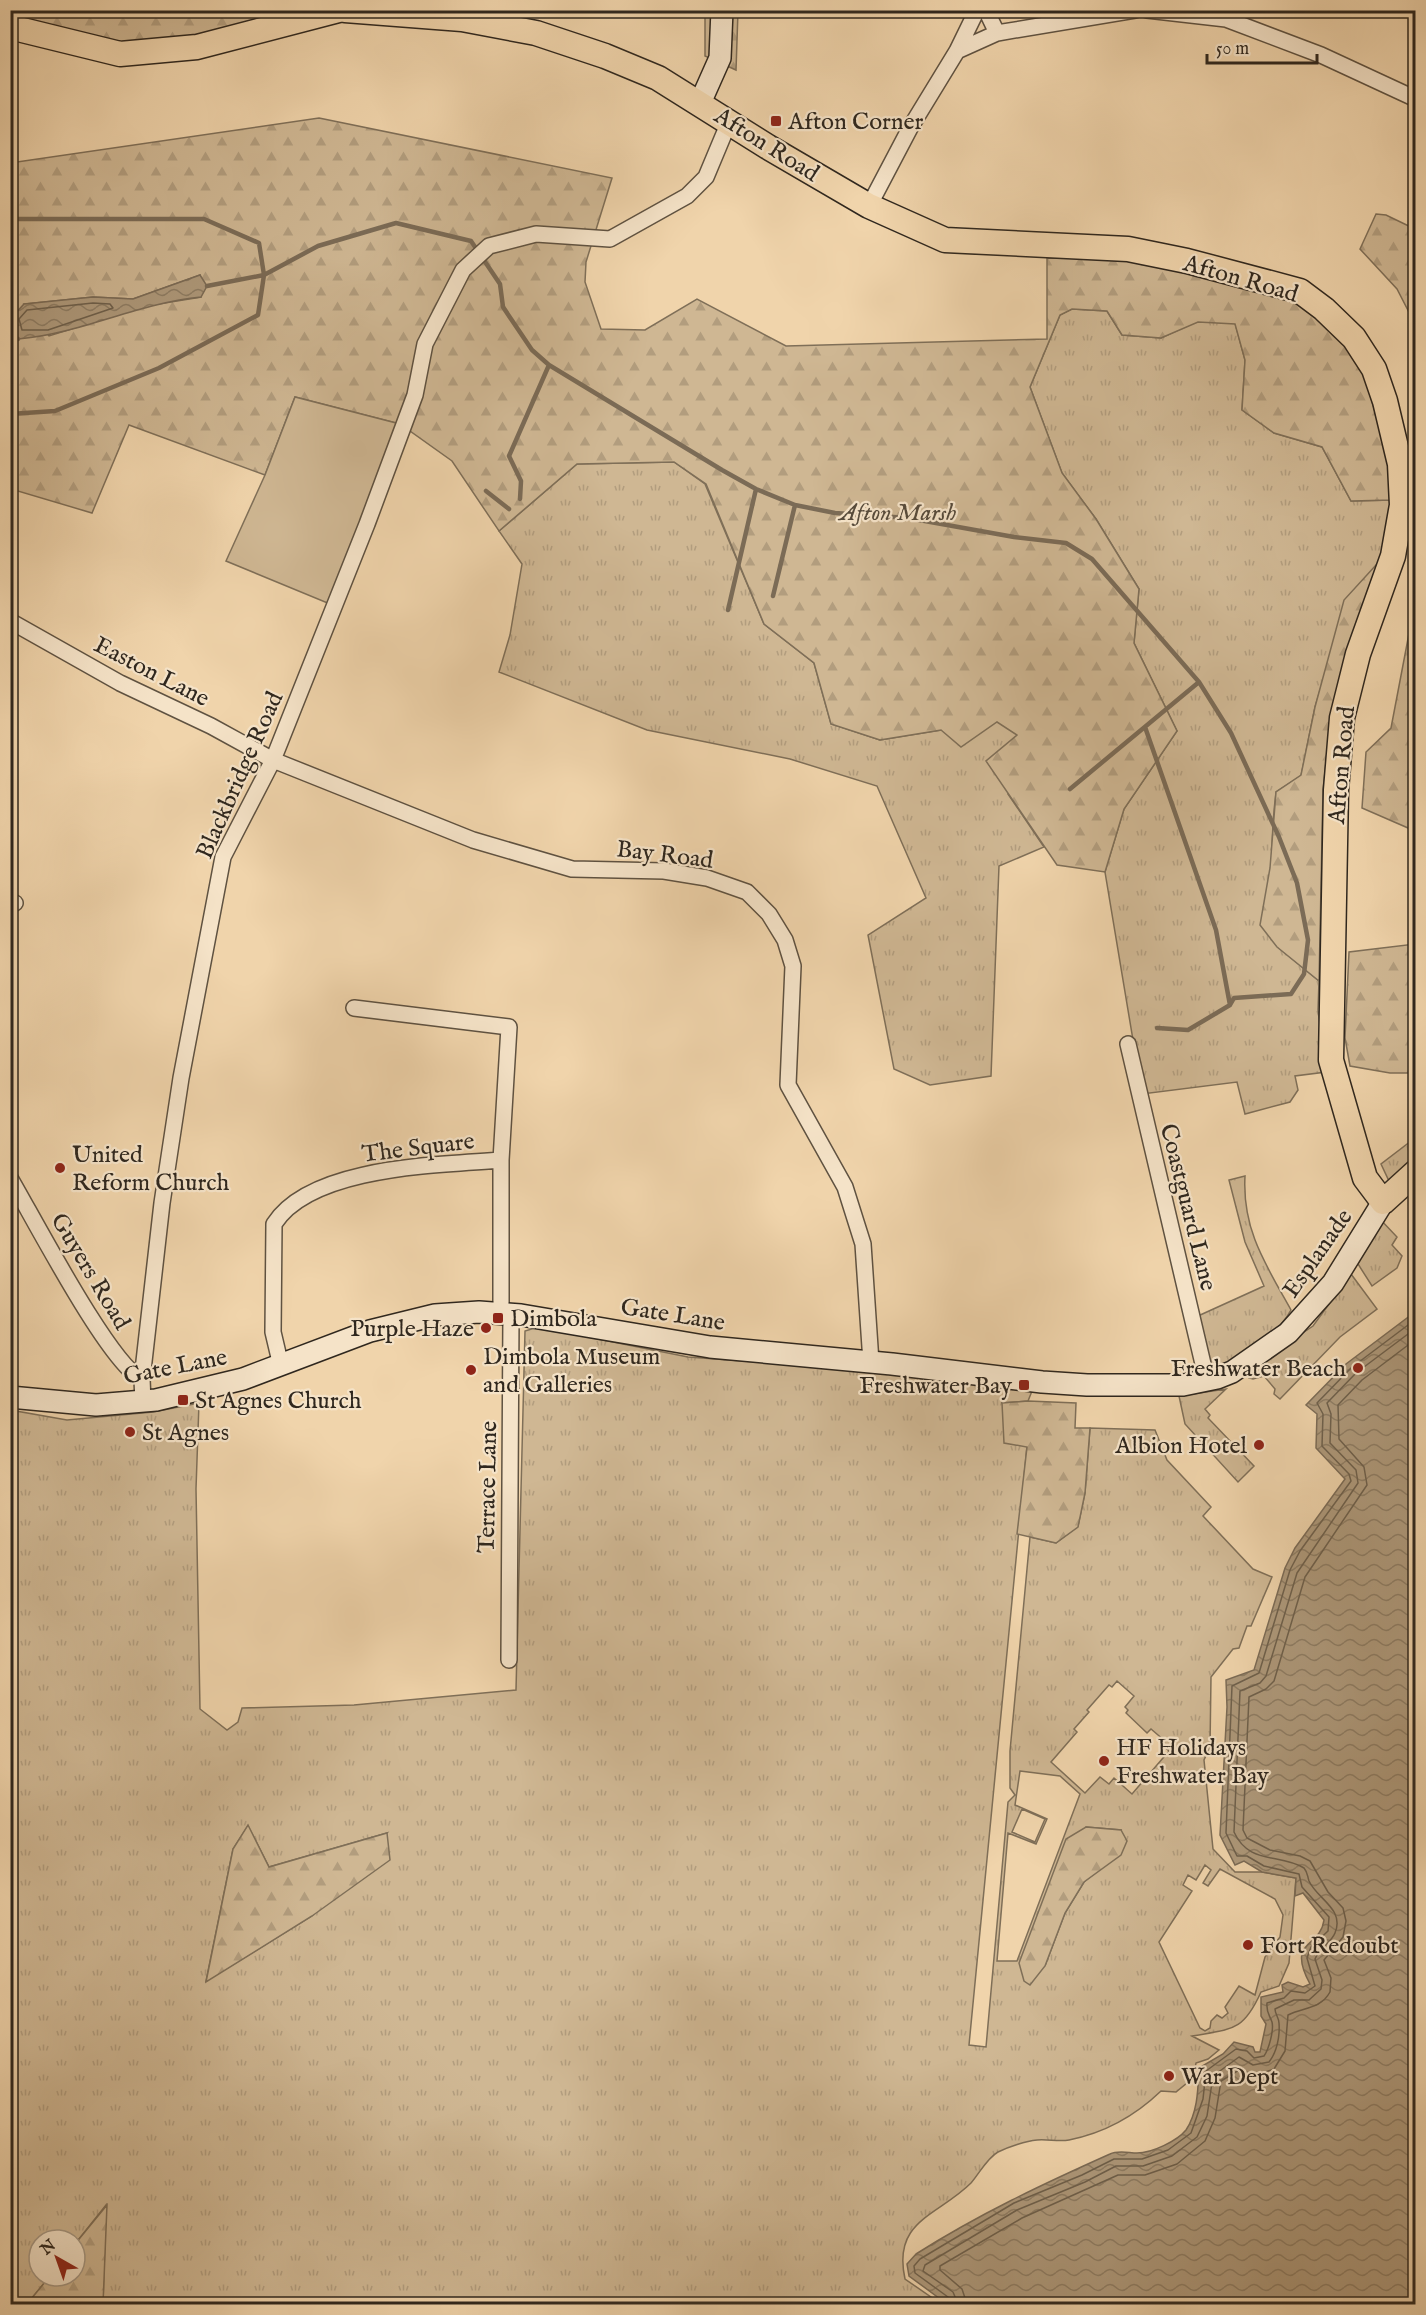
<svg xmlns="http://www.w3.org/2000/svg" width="1426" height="2315" font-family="'IM FELL English',serif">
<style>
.grass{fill:url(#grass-tufts);stroke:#7f6f58;stroke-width:1.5;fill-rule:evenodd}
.forest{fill:url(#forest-firs);stroke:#7f6f58;stroke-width:1.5;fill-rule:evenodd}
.garden{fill:#cfb793;stroke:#7f6f58;stroke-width:1.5}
.water{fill:url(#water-waves);stroke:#7b6b56;stroke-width:1.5}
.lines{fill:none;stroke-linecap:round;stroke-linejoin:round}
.shore{stroke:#6e604c;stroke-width:1.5}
.stream{stroke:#7b6b56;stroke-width:4.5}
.street-casing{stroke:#5f5241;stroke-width:18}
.secondary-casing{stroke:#2f271e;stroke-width:24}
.primary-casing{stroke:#2f271e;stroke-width:27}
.street{stroke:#f5e3c8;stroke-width:15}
.secondary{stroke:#f5e3c8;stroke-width:21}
.primary{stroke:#f0d4ab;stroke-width:24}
.poi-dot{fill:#8f2418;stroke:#f5e3c8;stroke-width:2}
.labels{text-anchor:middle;stroke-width:4.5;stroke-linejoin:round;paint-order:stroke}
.poi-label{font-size:24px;fill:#2f271e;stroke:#f5e3c8;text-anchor:start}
.street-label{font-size:24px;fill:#2f271e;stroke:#f5e3c8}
.park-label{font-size:24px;font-style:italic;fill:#574b3b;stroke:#f5e3c8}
</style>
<defs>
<pattern id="grass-tufts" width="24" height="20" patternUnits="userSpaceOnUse" patternTransform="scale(1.5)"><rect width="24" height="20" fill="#cfb793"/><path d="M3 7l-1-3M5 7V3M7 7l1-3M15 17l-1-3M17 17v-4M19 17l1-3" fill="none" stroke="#b29d7e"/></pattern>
<pattern id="forest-firs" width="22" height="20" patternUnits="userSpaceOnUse" patternTransform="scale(1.5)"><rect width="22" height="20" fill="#cfb793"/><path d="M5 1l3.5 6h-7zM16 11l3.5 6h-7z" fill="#b29d7e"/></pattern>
<pattern id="water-waves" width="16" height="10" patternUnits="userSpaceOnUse" patternTransform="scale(1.5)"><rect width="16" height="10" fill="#ae997b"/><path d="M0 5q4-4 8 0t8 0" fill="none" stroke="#8e7d64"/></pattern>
</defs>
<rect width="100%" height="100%" fill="#f0d4ab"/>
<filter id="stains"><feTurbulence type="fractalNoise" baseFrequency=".00333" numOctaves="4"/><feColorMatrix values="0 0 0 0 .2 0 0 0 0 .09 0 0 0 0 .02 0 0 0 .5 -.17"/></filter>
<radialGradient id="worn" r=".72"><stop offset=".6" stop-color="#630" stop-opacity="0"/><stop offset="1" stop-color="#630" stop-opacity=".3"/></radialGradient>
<!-- grass -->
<path class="grass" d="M1072,309L1107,311L1122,335L1161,338L1198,321L1235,323L1245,360L1242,410L1274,433L1322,447L1351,501L1393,500L1387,553L1328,664L1315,707L1301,776L1276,792C1269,849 1272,890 1278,947L1319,981L1318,1010L1326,1072L1295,1076L1298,1090L1290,1102L1245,1114L1237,1082L1142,1094L1105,872L1124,809L1177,731L1134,643L1139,589L1096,519L1062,473L1030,387L1060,315Z
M674,462L705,484L764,624L814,663L831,724L880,740L997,721L1018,734L1008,794L1044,847L999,866L991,1076L930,1085L894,1069L868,935L926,898L877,786L790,759L647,730L499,672L510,635L522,564L499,531L577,464Z
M1415,1138V1162L1389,1181L1381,1164Z
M1245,1176C1242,1230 1266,1265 1291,1310C1276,1337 1240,1359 1211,1369L1198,1316L1264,1286L1245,1242L1229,1180Z
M1379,1218L1397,1237L1392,1245L1402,1256L1397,1268L1372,1286L1358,1264Z
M1351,1274L1377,1309L1340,1337L1280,1399L1274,1394L1275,1389L1264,1376L1253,1379L1249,1378L1250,1368L1313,1326Z
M538,1327L688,1357L856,1369L1034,1386L1028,1401L1002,1403L1027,1446L969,2045L986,2047L1008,1802L1015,1795L1010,1788V1751L1030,1537L1056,1543L1078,1526L1085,1493L1090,1428L1155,1430L1167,1460L1211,1507L1203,1516L1253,1569L1272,1577L1251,1626H1247L1239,1648L1233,1649L1211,1677L1210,1747L1204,1760L1213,1849L1235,1872H1262L1296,1878L1289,1963L1279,1986L1261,1992C1243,2032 1232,2029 1192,2036L1219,2050L1208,2059L1196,2063L1193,2078L1176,2092L1161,2091C1136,2115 1104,2133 1069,2140C1059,2142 1048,2139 1037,2140C1026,2141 1008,2147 998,2152C987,2158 979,2174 971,2183C938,2216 892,2220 905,2279L941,2304H103L106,2205L75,2244V2240H39V2276H50L27,2304H11L10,1410L67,1420L153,1412L199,1403L196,1489L200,1709L227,1730L238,1722L242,1708L354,1705L516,1690L525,1331ZM1117,1681L1134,1696L1125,1707L1128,1710L1126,1713L1147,1733L1151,1729L1165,1741L1162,1745L1169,1751L1132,1794L1114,1778L1109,1784L1100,1777L1085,1793L1051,1762L1077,1732L1074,1729L1089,1712L1087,1710L1109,1685L1112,1687ZM1020,1771L1060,1776L1080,1794L1017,1961H997L1008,1833L1036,1844L1047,1819L1015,1805ZM1022,1809L1045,1819L1035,1842L1012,1832ZM248,1826L269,1867L387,1833L312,1916L206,1981L233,1849ZM1086,1827L1121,1830L1101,1868L1084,1882L1065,1913L1045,1966ZM1205,1865L1211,1870L1203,1883L1208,1886L1220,1869L1275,1899L1283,1915L1280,1937L1265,1957L1255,1995L1239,1986L1225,2007L1228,2013L1222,2018L1217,2015L1211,2021L1210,2028L1205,2031L1200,2028L1159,1942L1192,1891L1183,1885L1188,1875L1196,1880Z
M1226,1389L1205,1409L1210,1415L1208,1418L1254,1466L1238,1482L1185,1424L1179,1396Z"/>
<!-- forest -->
<path class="forest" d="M10,11H295L195,35L117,45L11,18Z
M705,11H738L736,70L705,56Z
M319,118L612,178L586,262L585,282L601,329L645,330L697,299L786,346L1047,339V258L1130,259L1294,301L1319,316L1348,347L1363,369L1389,462L1393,500L1351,501L1322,447L1274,433L1242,410L1245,360L1235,324L1198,322L1161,338L1122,335L1107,311L1072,309L1060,315L1030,387L1062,473L1096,519L1139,589L1134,643L1177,731L1124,809L1105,872L1057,865L986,761L1017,735L997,722L961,747L941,730L880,740L831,724L814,663L764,624L706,484L674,462L577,464L499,531L452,461L400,424L295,397L265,475L129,425L92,513L11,489L10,302L16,290L11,270V160L17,162ZM200,275L201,297L146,306L49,336L24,304L93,297L133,299Z
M1376,214L1386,215L1415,229V324L1397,289L1360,249Z
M1387,553L1331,716L1323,790L1319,981L1277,947L1260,925L1270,868L1276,792L1301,775L1315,707L1344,600Z
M1415,620V831L1362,808L1366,752L1391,728L1411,623Z
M1415,944V1073H1390L1350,1066L1345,1038L1349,952Z
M1028,1401L1076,1403L1075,1428H1090L1085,1493L1078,1527L1056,1543L1017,1534L1027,1447L1004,1443L1002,1403Z
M248,1825L269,1867L387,1833L390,1860L312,1916L206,1982L233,1849Z
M1086,1827L1121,1830L1127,1841L1121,1855L1084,1882L1065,1913L1045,1966L1030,1985L1024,1981L1019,1963L1066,1839Z
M107,2205L103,2304H27L50,2276H75V2244Z"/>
<!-- garden -->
<path class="garden" d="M295,397L400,424L330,604L226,561L265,475Z"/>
<!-- water -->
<path class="water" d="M200,275L207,286L201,297C138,303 80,334 18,339L12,317L24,304L93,297L133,299Z
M1415,1312V2304H947L909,2276L907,2264L916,2254C979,2214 1043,2184 1110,2154C1118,2150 1129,2153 1137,2153C1152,2153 1177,2141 1186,2130C1198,2112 1198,2088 1199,2068L1223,2054L1234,2042L1253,2047L1255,2052H1260L1266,2024L1261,2016V1997L1283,1992L1282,1985L1288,1982L1303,1987L1310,1984C1286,1939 1320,1949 1324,1920L1303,1893L1295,1896L1296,1878L1262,1872L1244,1861L1235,1865L1220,1835L1227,1707L1226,1680L1254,1670L1285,1568L1295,1548L1345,1479L1316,1448L1317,1414L1306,1405L1346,1364Z"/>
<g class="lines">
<!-- shore -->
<path class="shore" d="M93,303L110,304L113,308L48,330H22L19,319L27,310Z
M950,2304L948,2297L915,2273L914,2266L920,2259L1014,2203L1082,2175L1114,2159H1142L1168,2150L1191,2133L1203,2099L1206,2071L1236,2049L1247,2051L1254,2058L1264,2056C1269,2049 1274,2030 1272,2022C1269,2014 1266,2012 1267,2003L1284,1998L1291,1991L1305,1993L1315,1986L1307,1958L1311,1947L1328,1931L1329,1917L1302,1887L1299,1874L1264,1866L1247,1856H1237L1226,1833L1232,1686L1259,1673L1290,1570L1300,1551L1351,1481L1349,1474L1322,1446L1323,1414L1317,1403L1351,1368L1416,1319
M958,2304L953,2292L923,2271L925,2265L1017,2210L1085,2182L1116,2166H1143L1172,2156L1197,2137L1207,2116L1213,2076L1239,2057L1253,2065L1269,2062C1277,2052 1280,2036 1279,2023C1279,2018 1275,2014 1275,2009L1294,2000H1309L1321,1989L1322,1980L1315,1959C1319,1948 1331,1943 1335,1933C1345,1909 1317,1899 1309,1881C1307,1875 1308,1873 1304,1868C1279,1853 1249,1865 1234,1832L1240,1691L1260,1683L1266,1676L1297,1573L1358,1483L1356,1470L1330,1443L1331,1414L1327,1403L1356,1373L1416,1328
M967,2304L962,2289L940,2270V2266L1022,2218L1118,2175H1145L1177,2164L1205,2141L1215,2118L1221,2081L1239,2070L1256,2075L1274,2069L1285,2051L1288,2015C1303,2007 1320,2010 1330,1992L1331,1978L1324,1960L1343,1937L1346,1921L1343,1908L1328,1892L1310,1861L1300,1856L1270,1850L1247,1838L1243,1830L1249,1697L1266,1689L1274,1681L1305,1577L1367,1485L1364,1467L1339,1439L1338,1405L1362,1380L1416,1339"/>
<!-- stream -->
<path class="stream" d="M10,219H204L259,243L264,275L258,315L159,368L55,411L10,414
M207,286L264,275L318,246L396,223L471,241L500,284L503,307L532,350L549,365L722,470L756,489L795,505L835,513L908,518L1014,537L1066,543L1092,559L1199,682L1231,733L1279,837L1297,883L1308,940L1304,974L1291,994L1234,998L1230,1005L1188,1030L1157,1028
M10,309L12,317
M10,338L18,339
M486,491L509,509
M520,499L521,481L509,456L549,365
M773,596L795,505
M728,610L756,489
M1145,727L1216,930L1230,1005
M1070,789L1199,682"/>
<!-- street casing -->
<g class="street-casing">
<path id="street" d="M986,10L997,33
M1147,10L1226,19L1321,55L1416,99
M957,51L997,33L1135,10
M869,206L910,128L957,51L977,10
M10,621L120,683L211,726L273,760L473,840L572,869L664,871L707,878L747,892L769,914L785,940L793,966L788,1085L845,1187L863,1244L871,1362
M10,901L15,903
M354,1008L509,1027L501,1160
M1128,1044L1207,1381
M10,1178C32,1215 110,1366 142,1379
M281,1366L273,1332L274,1224C311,1166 439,1165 501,1160V1312
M143,1402L142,1379L162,1203L181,1078L223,857L273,760L367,524L415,395L425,344L463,270L489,246L536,234L610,239L687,196L706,177L729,122
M509,1660L511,1314"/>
</g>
<!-- secondary casing -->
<g class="secondary-casing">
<path id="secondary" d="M700,103L720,58L722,10
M10,1397L96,1405L156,1400L243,1379L370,1331L435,1315L479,1312L521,1315L710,1347L892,1364L1042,1382L1087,1385H1183L1217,1378L1232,1372L1288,1333L1333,1283L1383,1202"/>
</g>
<!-- primary casing -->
<g class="primary-casing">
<path id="primary" d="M345,10L462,19L536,33L605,56L658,78L768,147L869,206L945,240L1128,249L1187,261L1300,291L1324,309L1354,338L1374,369L1385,401L1400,464L1402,505L1393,556L1358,654L1342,718L1336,790L1331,1060L1365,1178L1383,1202L1416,1172
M10,27L120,54L197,47L339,10"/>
</g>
<!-- street -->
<use href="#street" class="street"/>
<!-- secondary -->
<use href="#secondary" class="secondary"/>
<!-- primary -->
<use href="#primary" class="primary"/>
</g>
<!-- markers -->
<g class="poi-dot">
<rect x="770" y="115" width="12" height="12" rx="3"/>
<circle cx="60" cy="1168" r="6"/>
<rect x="492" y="1312" width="12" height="12" rx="3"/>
<circle cx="486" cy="1328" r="6"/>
<circle cx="1358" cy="1368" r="6"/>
<circle cx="471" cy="1370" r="6"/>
<rect x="1018" y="1379" width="12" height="12" rx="3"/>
<rect x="177" y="1394" width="12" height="12" rx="3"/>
<circle cx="130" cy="1432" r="6"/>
<circle cx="1259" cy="1445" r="6"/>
<circle cx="1104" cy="1761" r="6"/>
<circle cx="1248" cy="1945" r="6"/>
<circle cx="1169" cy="2076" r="6"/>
</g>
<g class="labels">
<!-- poi labels -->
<g class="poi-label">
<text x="788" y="129">Afton Corner</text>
<text x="72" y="1162">United<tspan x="72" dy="28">Reform Church</tspan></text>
<text x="510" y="1326">Dimbola</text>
<text x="474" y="1336" text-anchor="end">Purple Haze</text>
<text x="483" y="1364">Dimbola Museum<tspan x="483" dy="28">and Galleries</tspan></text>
<text x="1346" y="1376" text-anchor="end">Freshwater Beach</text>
<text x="1012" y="1393" text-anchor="end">Freshwater Bay</text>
<text x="195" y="1408">St Agnes Church</text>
<text x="142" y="1440">St Agnes</text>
<text x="1247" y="1453" text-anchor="end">Albion Hotel</text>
<text x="1116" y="1755">HF Holidays<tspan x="1116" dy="28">Freshwater Bay</tspan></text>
<text x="1260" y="1953">Fort Redoubt</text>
<text x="1181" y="2084">War Dept</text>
</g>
<!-- street labels -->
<g class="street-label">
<text transform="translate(767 144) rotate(32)" y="8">Afton Road</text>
<text transform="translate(1241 278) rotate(16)" y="8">Afton Road</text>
<text transform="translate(152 671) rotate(27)" y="8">Easton Lane</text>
<text transform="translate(1341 765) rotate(-85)" y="8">Afton Road</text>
<text transform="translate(239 775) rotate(-66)" y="8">Blackbridge Road</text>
<text transform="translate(665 854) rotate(7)" y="8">Bay Road</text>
<text transform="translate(418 1147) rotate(-7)" y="8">The Square</text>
<text transform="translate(1189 1207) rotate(76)" y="8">Coastguard Lane</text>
<text transform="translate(1317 1253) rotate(-55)" y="8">Esplanade</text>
<text transform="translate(91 1271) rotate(59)" y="8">Guyers Road</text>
<text transform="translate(673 1314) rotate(9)" y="8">Gate Lane</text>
<text transform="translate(175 1366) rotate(-11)" y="8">Gate Lane</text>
<text transform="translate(487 1487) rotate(-89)" y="8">Terrace Lane</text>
</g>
<!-- park labels -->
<g class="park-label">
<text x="898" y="520">Afton Marsh</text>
</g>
</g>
<!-- margin -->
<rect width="1426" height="2315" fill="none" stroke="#f0d4ab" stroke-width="36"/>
<rect x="12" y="12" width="1402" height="2291" fill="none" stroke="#2f271e" stroke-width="3"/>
<rect x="18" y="18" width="1390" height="2279" fill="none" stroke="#2f271e" stroke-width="1.5"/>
<!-- north arrow -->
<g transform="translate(57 2258) rotate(320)"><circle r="28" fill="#f5e3c8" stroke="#a69884" stroke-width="1.5"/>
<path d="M0-4.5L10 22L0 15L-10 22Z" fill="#8f2418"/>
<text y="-9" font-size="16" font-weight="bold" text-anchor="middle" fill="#2f271e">N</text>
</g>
<!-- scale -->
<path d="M1207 54v9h110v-9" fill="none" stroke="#2f271e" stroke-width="3"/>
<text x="1216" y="54" font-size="18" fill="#2f271e" stroke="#f5e3c8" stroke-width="4.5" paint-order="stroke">50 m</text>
<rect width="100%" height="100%" filter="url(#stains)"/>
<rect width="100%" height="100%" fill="url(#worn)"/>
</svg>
